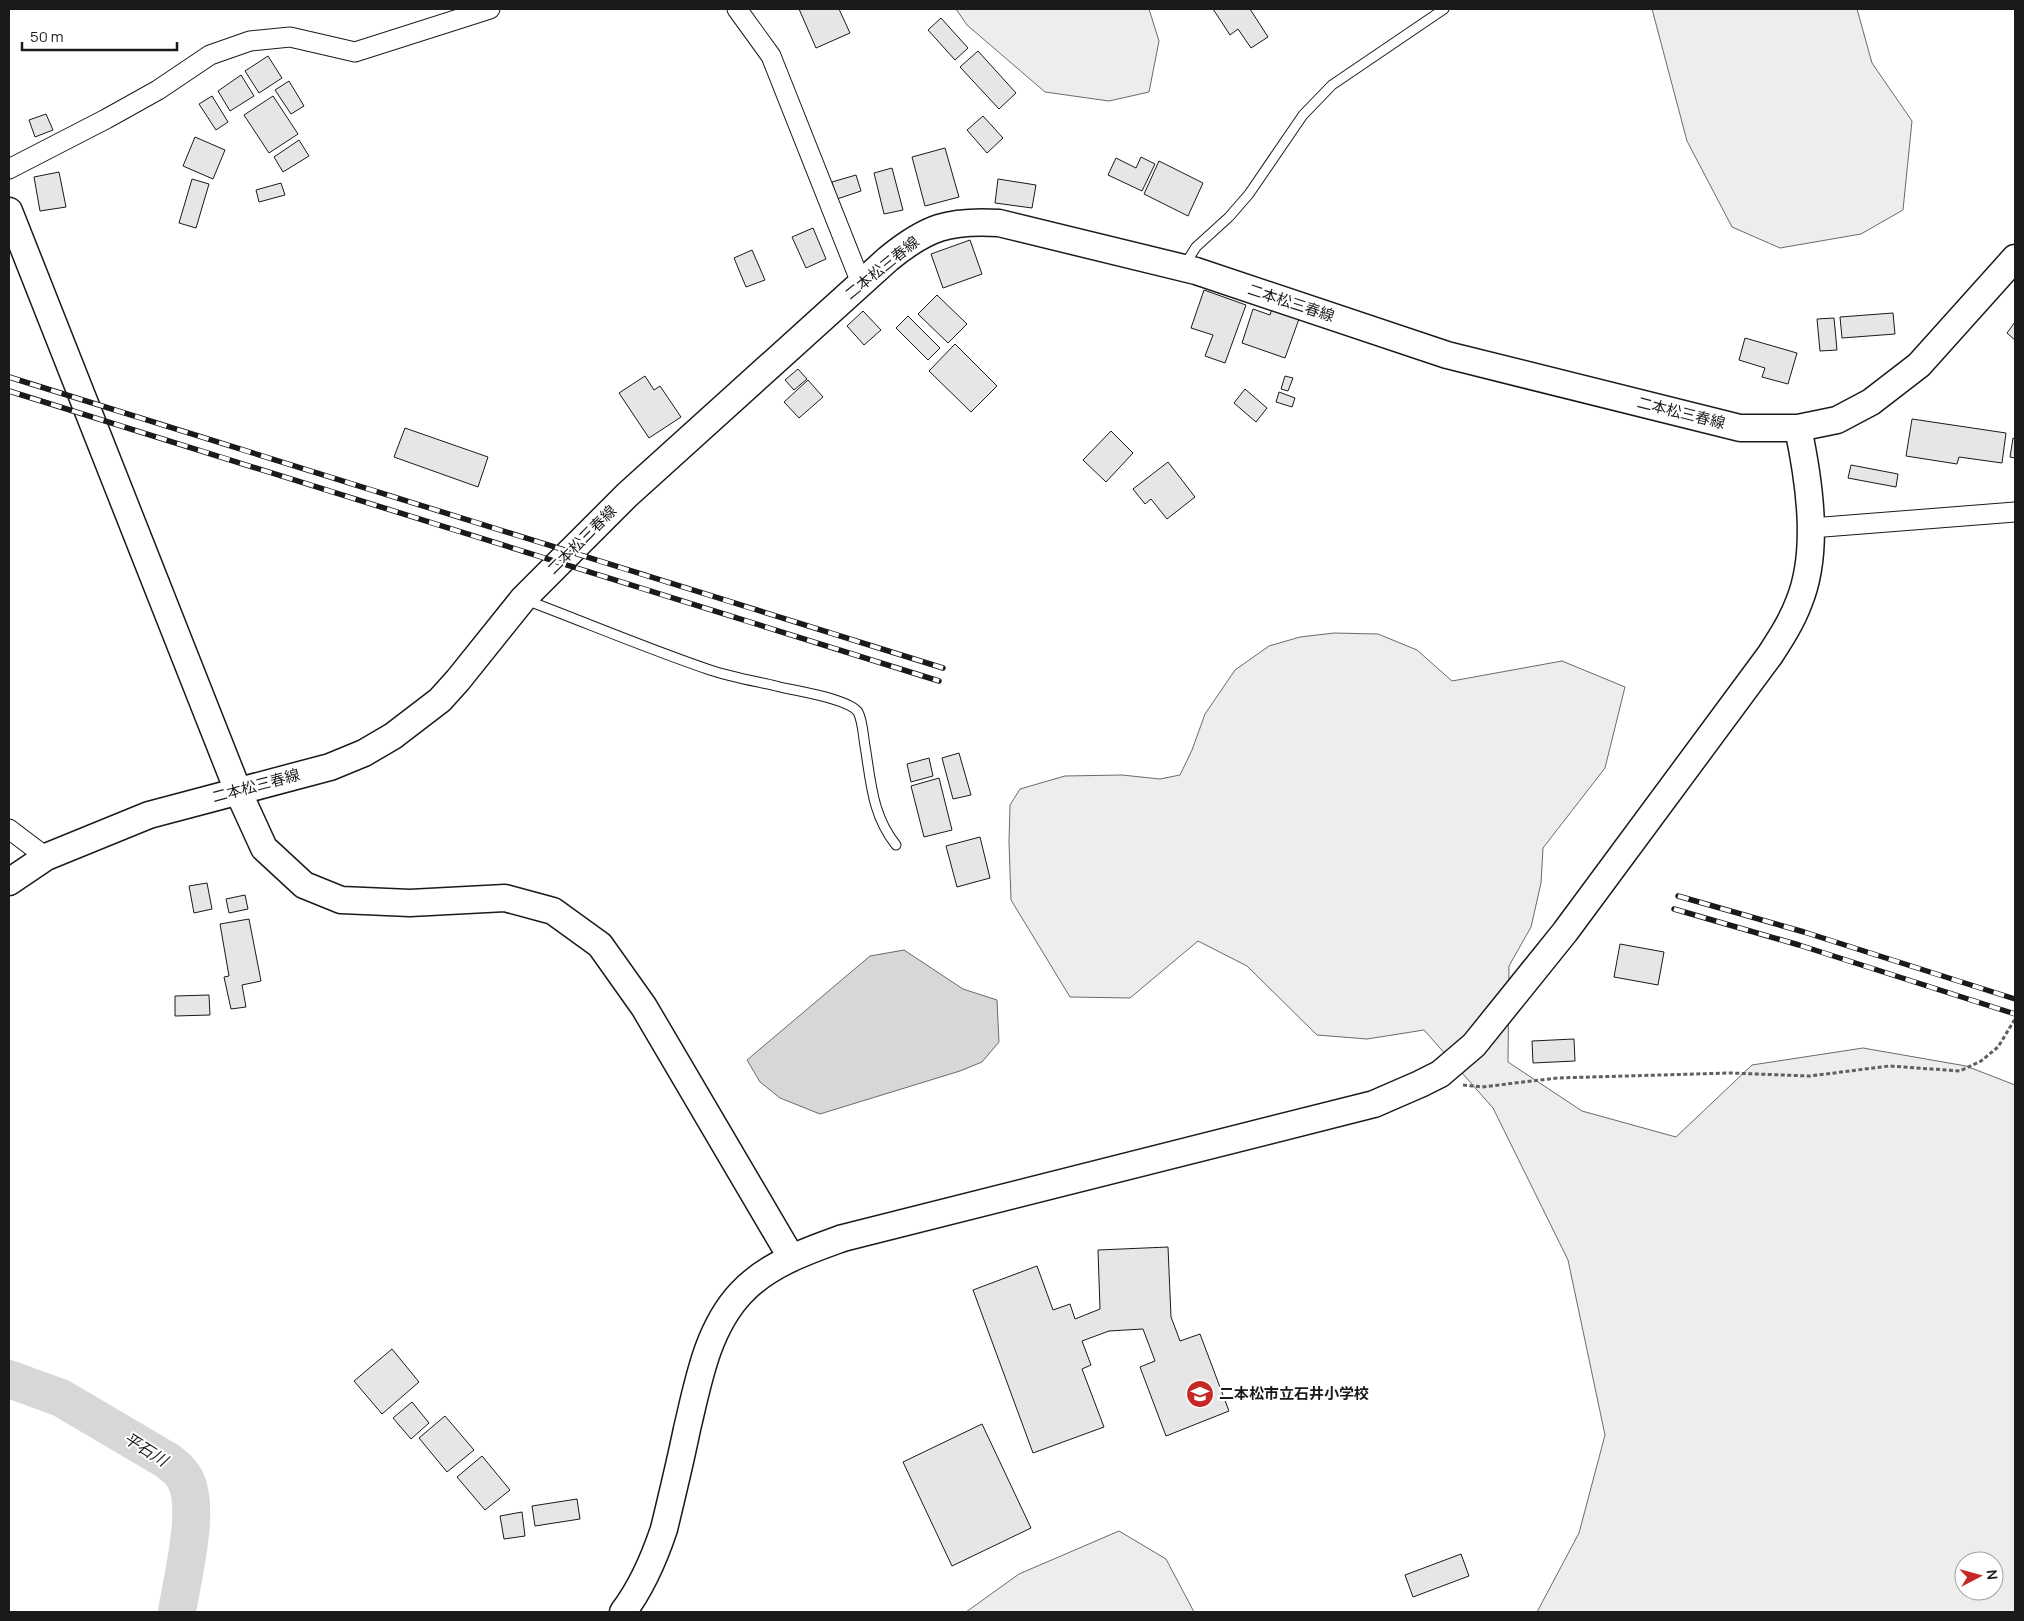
<svg xmlns="http://www.w3.org/2000/svg" width="2024" height="1621" font-family="Manrope,'Noto Sans JP',sans-serif">
<style>
.built{fill:#ededed;stroke:#6a6a6a;fill-rule:evenodd}
.water{fill:#d7d7d7;stroke:#6a6a6a}
.lines{fill:none;stroke-linecap:round;stroke-linejoin:round}
.river{stroke:#d7d7d7;stroke-width:38}
.building{fill:#e6e6e6;stroke:#1a1a1a}
.lane-casing{stroke:#1a1a1a;stroke-width:11}
.street-casing{stroke:#1a1a1a;stroke-width:21}
.secondary-casing{stroke:#1a1a1a;stroke-width:29}
.path{stroke:#5f5f5f;stroke-width:3;stroke-dasharray:4 2.5;stroke-linecap:butt}
.lane{stroke:#fff;stroke-width:9}
.street{stroke:#fff;stroke-width:19}
.secondary{stroke:#fff;stroke-width:26}
.rail-casing{stroke:#1a1a1a;stroke-width:5.5}
.rail{stroke:#fff;stroke-width:4;stroke-dasharray:11;stroke-linecap:butt}
.labels{text-anchor:middle;stroke-width:4;stroke-linejoin:round;paint-order:stroke}
.street-label{font-size:15px;fill:#1a1a1a;stroke:#fff}
.poi-label{font-size:15px;font-weight:bold;fill:#1a1a1a;stroke:#fff;text-anchor:start}
.water-label{font-size:16px;font-style:italic;fill:#1a1a1a;stroke:#fff}
</style>
<rect width="100%" height="100%" fill="#fff"/>
<!-- built -->
<path class="built" d="M956,9H1149L1159,41L1149,92L1109,101L1045,92L967,25Z
M1652,9H1857L1872,63L1912,121L1903,210L1861,234L1780,248L1732,227L1687,141Z
M1334,633L1378,634L1417,650L1452,681L1562,661L1625,687L1605,768L1543,848L1541,883L1531,927L1509,966L1508,1062L1582,1111L1676,1137L1752,1065L1863,1048L1966,1066L2015,1085V1612H1537L1579,1533L1605,1435L1568,1260L1493,1108L1424,1030L1367,1039L1317,1035L1247,966L1198,941L1130,998L1070,997L1011,900L1009,842L1010,805L1020,789L1065,776L1122,775L1160,779L1180,775L1192,750L1205,714L1235,670L1269,646L1300,637ZM1964,1561H1994V1591H1964Z
M1119,1531L1166,1559L1194,1612H966L1019,1574Z"/>
<!-- water -->
<path class="water" d="M904,950L963,989L997,1000L999,1042L982,1062L960,1071L820,1114L780,1098L760,1082L747,1060L870,956Z"/>
<g class="lines">
<!-- river -->
<path class="river" d="M9,1379L61,1398L168,1461C175,1467 183,1473 186,1481C200,1510 182,1580 177,1612"/>
</g>
<!-- building -->
<path class="building" d="M799,9H839L850,33L816,48Z
M1213,9H1250L1268,37L1251,48L1238,29L1230,35Z
M941,18L968,48L955,60L928,30Z
M978,51L1016,93L999,109L960,67Z
M268,56L282,78L259,93L245,71Z
M241,75L254,96L230,111L218,91Z
M289,81L304,106L291,114L275,90Z
M212,96L228,122L216,130L199,104Z
M273,96L298,134L269,153L244,115Z
M46,114L53,130L35,137L29,120Z
M983,116L1003,138L987,153L967,130Z
M195,137L225,150L213,179L183,166Z
M299,140L309,156L283,172L274,157Z
M945,148L959,197L925,206L912,157Z
M1141,157L1155,164L1142,191L1108,175L1116,158L1136,168Z
M1159,161L1203,183L1188,216L1144,194Z
M892,168L903,210L884,214L874,173Z
M59,172L66,207L40,211L34,177Z
M856,175L861,191L837,199L832,182Z
M192,179L209,184L196,228L179,223Z
M998,179L1036,185L1032,208L995,203Z
M281,183L285,195L259,202L256,190Z
M813,228L826,259L806,268L792,237Z
M970,240L982,274L943,288L931,254Z
M752,250L765,280L746,287L734,258Z
M1204,290L1246,305L1225,363L1205,356L1213,335L1191,328Z
M937,295L967,324L948,343L918,314Z
M1253,309L1270,315L1272,309L1299,319L1285,358L1242,343Z
M863,311L881,330L864,345L847,326Z
M1893,313L1895,334L1842,338L1840,317Z
M908,316L940,348L928,360L896,328Z
M1834,318L1837,350L1820,351L1817,319Z
M2015,322V340L2007,333Z
M1745,338L1797,353L1788,384L1762,377L1765,368L1739,360Z
M955,344L997,386L971,412L929,371Z
M798,369L807,379L794,390L785,380Z
M645,376L654,390L660,386L681,417L649,438L619,393Z
M1285,376L1293,378L1288,391L1281,389Z
M808,380L823,397L799,418L784,402Z
M1245,389L1267,408L1256,422L1234,403Z
M1279,392L1295,398L1292,407L1276,402Z
M1912,419L2006,433L2002,463L1959,457L1957,464L1906,456Z
M405,428L488,457L478,487L394,457Z
M1111,431L1133,453L1106,482L1083,460Z
M2013,438L2015,439V458L2010,457Z
M1168,462L1195,497L1167,519L1151,499L1145,504L1133,489Z
M1851,465L1898,474L1896,487L1848,478Z
M959,753L971,795L953,799L942,758Z
M929,758L933,776L911,782L907,764Z
M939,778L952,830L924,837L911,786Z
M980,837L990,878L957,887L946,846Z
M207,883L212,909L194,913L189,886Z
M245,895L248,909L229,913L226,899Z
M249,919L261,981L242,985L246,1007L231,1009L224,977L229,976L220,924Z
M1620,944L1664,952L1658,985L1614,977Z
M209,995L210,1015L175,1016V996Z
M1574,1039L1575,1061L1533,1063L1532,1041Z
M1168,1247L1171,1317L1180,1341L1200,1334L1229,1411L1166,1436L1140,1367L1155,1361L1143,1329L1109,1331L1082,1341L1091,1365L1082,1369L1104,1427L1033,1453L973,1290L1037,1266L1053,1310L1070,1304L1075,1319L1100,1309L1098,1250Z
M392,1349L419,1382L382,1414L354,1381Z
M412,1402L429,1423L411,1439L393,1418Z
M445,1416L474,1450L447,1472L419,1438Z
M982,1424L1031,1528L952,1566L903,1462Z
M482,1456L510,1490L485,1510L457,1477Z
M577,1499L580,1519L535,1526L532,1506Z
M522,1512L525,1536L504,1539L500,1516Z
M1461,1554L1469,1576L1413,1597L1405,1575Z"/>
<g class="lines">
<!-- lane casing -->
<g class="lane-casing">
<path id="lane" d="M1184,266L1196,247L1229,217L1249,194L1303,115L1332,85L1444,9
M526,600C587,623 648,649 710,670C731,677 754,681 776,686C794,691 848,698 858,712C863,722 863,735 865,746C871,782 872,815 896,845"/>
</g>
<!-- street casing -->
<g class="street-casing">
<path id="street" d="M737,9L771,56L861,283
M9,169L106,119L158,90L210,55L250,41L290,37L355,52L490,9
M1811,528L2015,512
M9,829L46,857"/>
</g>
<!-- secondary casing -->
<g class="secondary-casing">
<path id="secondary" d="M9,211L238,791L264,848L304,885L341,900L410,903L505,898L553,911L600,945L644,1007L791,1257
M9,882L46,857L149,815L330,767L364,753L393,736L440,700L458,680L523,599L627,495L888,259C927,227 949,220 999,223L1196,271L1447,355L1740,428H1798L1837,420L1871,402L1919,365L2015,258
M623,1612C642,1587 654,1559 664,1529C672,1496 680,1463 687,1429C698,1383 707,1329 741,1293C768,1264 807,1251 843,1238L1374,1104L1420,1084L1440,1074L1474,1045L1565,932L1770,655C1781,638 1792,621 1799,602C1820,551 1809,480 1798,428"/>
</g>
<!-- path -->
<path class="path" d="M1463,1085L1482,1087L1557,1078L1730,1073L1810,1076L1889,1066L1960,1071L1981,1061L1998,1047L2015,1019"/>
<!-- lane -->
<use href="#lane" class="lane"/>
<!-- street -->
<use href="#street" class="street"/>
<!-- secondary -->
<use href="#secondary" class="secondary"/>
<!-- rail casing -->
<g class="rail-casing">
<path id="rail" d="M9,377L943,668
M9,391L939,681
M1678,896L1804,932L2015,999
M1674,909L1799,945L2015,1014"/>
</g>
<!-- rail -->
<use href="#rail" class="rail"/>
</g>
<!-- icons -->
<defs>
<g id="school-disc" transform="scale(1.4375)"><circle r="9.5" fill="#c62828" stroke="#fff"/><path d="M0-5L7-2L0 1L-7-2ZM-4 1L0 2.5L4 1V4Q0 6-4 4Z" fill="#fff"/></g>
</defs>
<g fill-rule="evenodd">
<use href="#school-disc" x="1200" y="1394"/>
</g>
<g class="labels">
<!-- street labels -->
<g class="street-label">
<text transform="translate(882 268) rotate(-39)" y="5">二本松三春線</text>
<text transform="translate(1291 303) rotate(18)" y="5">二本松三春線</text>
<text transform="translate(1681 413) rotate(14)" y="5">二本松三春線</text>
<text transform="translate(582 540) rotate(-45)" y="5">二本松三春線</text>
<text transform="translate(256 786) rotate(-15)" y="5">二本松三春線</text>
</g>
<!-- poi labels -->
<g class="poi-label">
<text x="1219" y="1399">二本松市立石井小学校</text>
</g>
<!-- water labels -->
<g class="water-label">
<text transform="translate(146 1449) rotate(32)" y="6">平石川</text>
</g>
</g>
<!-- border -->
<rect width="2024" height="1621" fill="none" stroke="#1a1a1a" stroke-width="20"/>
<!-- north arrow -->
<g transform="translate(1979 1576) rotate(84)"><circle r="24" fill="#ffffff" stroke="#a3a3a3"/>
<path d="M0-4L9 19L0 12L-9 19Z" fill="#c62828"/>
<text y="-8" font-size="14" font-weight="bold" text-anchor="middle" fill="#1a1a1a">N</text>
</g>
<!-- scale -->
<path d="M22 42v8h155v-8" fill="none" stroke="#1a1a1a" stroke-width="2.5"/>
<text x="30" y="42" font-size="15" fill="#1a1a1a" stroke="#ffffff" stroke-width="4" paint-order="stroke">50 m</text>
</svg>
